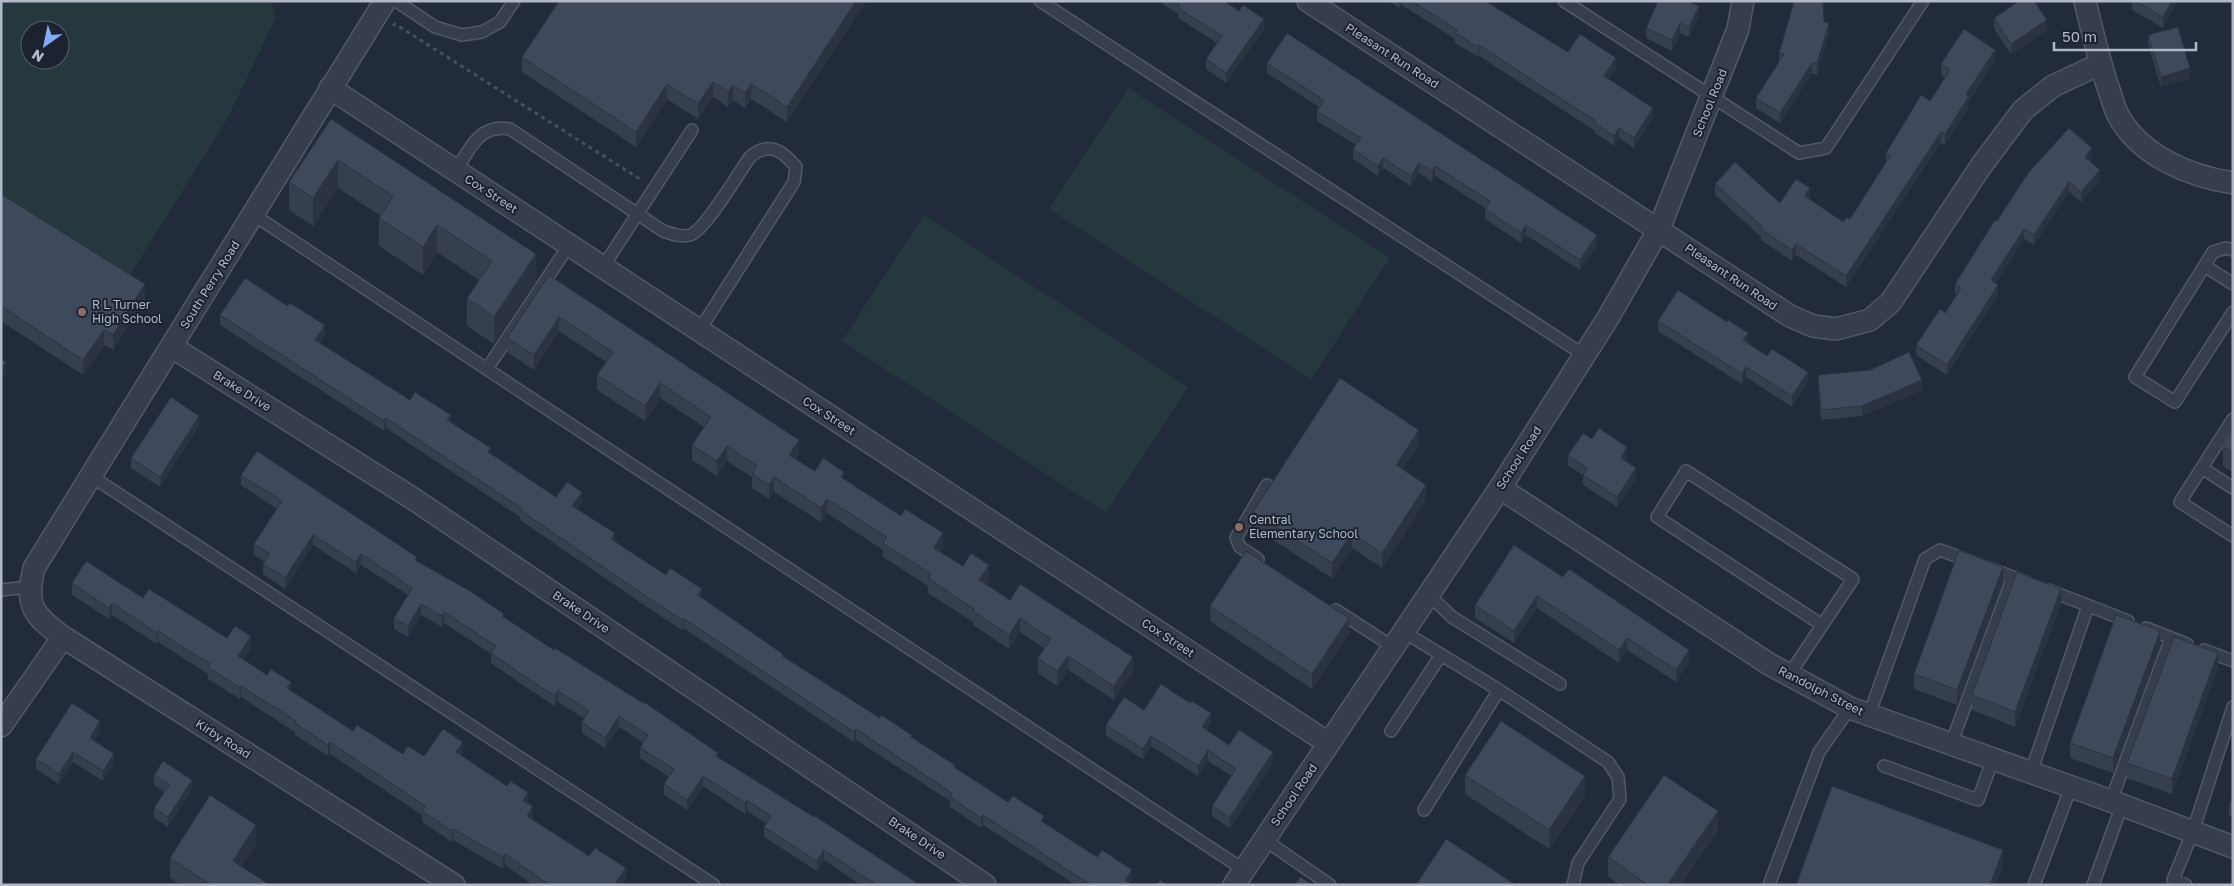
<svg xmlns="http://www.w3.org/2000/svg" width="2234" height="886" font-family="'Golos Text',sans-serif">
<style>
.green{fill:#24383d;fill-rule:evenodd}
.lines{fill:none;stroke-linecap:round;stroke-linejoin:round}
.lane-casing{stroke:#515867;stroke-width:14}
.street-casing{stroke:#515867;stroke-width:24}
.path{stroke:#3f5457;stroke-width:3;stroke-dasharray:4 4;stroke-linecap:butt}
.lane{stroke:#363d4c;stroke-width:11}
.street{stroke:#363d4c;stroke-width:21}
.wall{fill:#353f4e}
.shaded-wall{fill:#2b3340}
.building{fill:#3e495b;stroke:#2b3340}
.education-dot{fill:#8d6e63;stroke:#1b2331;stroke-width:2}
.labels{text-anchor:middle;stroke-width:4;stroke-linejoin:round;paint-order:stroke}
.street-label{font-size:12px;fill:#b1b8c8;stroke:#1b2331}
.poi-label{font-size:12px;fill:#b1b8c8;stroke:#1b2331;text-anchor:start}
</style>
<rect width="100%" height="100%" fill="#222b3c"/>
<!-- green -->
<path class="green" d="M1,1H271L276,18L226,121L128,278L1,195ZM30,30H60V60H30Z
M1128,88L1390,258L1311,379L1049,209Z
M924,215L1188,387L1106,513L842,341Z"/>
<g class="lines">
<!-- lane casing -->
<g class="lane-casing">
<path id="lane" d="M396,1L435,27L462,35L482,32L500,22L514,1
M1040,1L1584,355
M1564,1L1799,153L1826,148L1923,1
M456,171C470,148 479,124 510,129L663,231C672,234 680,237 690,235C705,231 739,172 750,157C769,141 782,150 796,167L794,182L699,331
M254,215L1244,870
M2233,250L2226,248L2213,252L2135,377L2175,402L2233,312
M2205,266L2233,284
M603,267L692,130
M487,369L569,245
M2233,419L2180,502L2233,536
M2202,468L2233,488
M91,476L714,885
M1258,559L1240,547L1236,538L1267,485
M1989,568L2028,583
M1,590L29,587
M2048,590L2128,621
M1428,594L1452,617L1560,684
M1336,610L1393,647
M2146,628L2187,644
M1404,632L1499,690L1608,762L1618,777L1620,799L1578,863L1573,885
M2204,650L2233,661
M1789,675L1853,579L1686,471L1657,517L1822,625
M1869,715L1925,559L1940,550L1972,562
M1391,731L1441,655
M1951,744L2013,577
M1884,766L1978,800L1993,759
M2031,772L2088,606
M2111,801L2171,638
M1424,810L1499,690
M1265,840L1330,885
M1769,885L1819,752L1850,708
M2034,885L2071,787
M2093,885L2122,805
M2186,885L2173,880L2193,831L2233,707"/>
</g>
<!-- street casing -->
<g class="street-casing">
<path id="street" d="M385,1L34,568C25,606 33,615 63,637L454,885
M1308,1L1790,316L1813,326L1836,329L1870,320L1891,302L1981,166L2023,110L2053,86L2100,64
M2085,1C2092,31 2099,61 2109,90C2112,98 2114,108 2118,115C2140,156 2189,176 2233,183
M330,88L1328,743
M172,347L412,498L985,885
M1500,488L1769,664L1850,708L2111,801L2233,847
M1,726L63,637
M1234,885L1500,488L1608,318L1659,229L1738,29L1743,1"/>
</g>
<!-- path -->
<path class="path" d="M393,26L395,24L643,181"/>
<!-- lane -->
<use href="#lane" class="lane"/>
<!-- street -->
<use href="#street" class="street"/>
</g>
<!-- wall -->
<path class="wall" d="M866,1L787,122L751,99L745,108L733,100L728,107L713,97L698,119L667,99L636,147L522,72V57Z
M1159,1H1224L1264,29L1226,83L1206,69V59L1217,43L1178,18V14Z
M1389,1H1485L1568,52L1616,68L1608,79L1653,118L1634,148L1619,138L1614,146L1595,133V131L1546,99L1479,56L1478,57L1455,43V39L1402,5L1399,8Z
M2132,1H2177L2163,28L2132,10Z
M1699,16L1689,37L1680,33L1672,51L1646,38V28Z
M1994,18L2047,30L2011,54L1994,29Z
M1824,22L1829,33L1817,75L1812,73L1780,123L1756,108V98L1779,62V53Z
M2148,35L2190,78L2161,87L2148,45Z
M1995,61L1969,101V107L1945,145L1941,143L1846,287L1796,255L1792,261L1761,240V237L1715,195V184L1780,203L1810,199L1843,222L1850,219L1886,163V153L1930,101L1945,78L1941,75V64Z
M1267,63L1597,245L1580,270L1526,235L1521,243L1485,219V208L1435,176L1432,182L1419,173L1411,186L1383,168L1378,176L1353,159V149L1356,145L1317,121V111L1319,107L1267,73Z
M331,119L536,281L494,344L467,326V298L479,280L437,252L423,275L379,246V218L381,216L338,188L313,226L289,210V182Z
M2092,159L2090,161L2100,180L2081,202L2069,192L2034,245L2024,239L1995,284L1998,295L1947,375L1916,355V345L1945,313L1957,295L1955,294V284L1997,221Z
M1,194L145,299L113,350L104,345L83,375L1,321Z
M549,275L799,454L796,459L815,471L844,479L943,548L940,552L963,566L989,579L986,584L1010,600L1133,672L1114,700L1068,670L1057,686L1038,673V658L1045,649L1020,632L1009,649L973,625V622L928,593V586L883,557V550L827,513L821,522L774,492L769,499L752,488V477L727,461L717,476L692,460V445L704,427L660,398L645,421L597,390V375L606,362L559,331L534,370L507,352V338Z
M288,306L325,335L320,343L410,400L451,422L491,453L556,497L582,502L577,509L615,542L702,598L783,656L880,718L912,737L955,768L1008,802L1044,823L1132,880L1130,883L1133,885H1076L983,825L981,828L950,807V801L910,775L856,740L854,742L683,628L682,630L650,609L520,520V517L386,428L384,431L220,325V315Z
M1658,321L1748,343L1808,382L1792,407L1746,377L1742,384L1658,331Z
M1818,375L1922,390L1862,416L1821,420L1818,385Z
M199,426L160,487L131,468V458Z
M2233,432V472L2223,466V447Z
M1592,439L1627,457L1625,461L1636,478L1617,507L1583,485V475L1568,465V455Z
M1419,445L1402,470L1426,500L1382,568L1352,548L1332,578L1253,527V512Z
M241,475L417,562L718,757L920,885H861L824,860L817,871L764,837V827L766,823L747,811L745,814L703,786L687,810L664,795V784L669,777L640,758V748L644,743L619,727L605,748L582,733V722L584,718L558,702L555,706L533,692L491,663V654L444,623L442,627L421,615L408,637L394,629V618L408,595L361,565L356,573L313,545L285,589L263,574V564L265,562L254,555V544L277,509L241,485Z
M1514,545L1689,662L1676,682L1627,650L1619,663L1537,608L1514,643L1475,618V605Z
M2003,582L1957,705L1914,689V674Z
M72,583L143,598L227,638L251,648L243,660L353,731L403,754L424,756L463,753L461,756L528,803L533,817L532,819L626,879L622,885H533L505,865L503,869L453,840L452,842L422,822V815L330,754L328,756L295,735V732L241,697L240,699L208,679V674L158,642L157,644L112,615L109,619L72,595Z
M2061,604L2015,727L1972,710V695Z
M1210,606L1349,633L1312,689L1210,621Z
M2160,647L2113,773L2070,758V743Z
M2218,668L2172,794L2127,778V763Z
M1211,723L1206,730L1229,745L1273,762L1230,828L1212,816V806L1232,776L1208,761L1198,776L1151,746L1143,759L1106,736V725Z
M100,731L94,741L114,764L103,781L73,762L59,784L36,769V759Z
M154,775L192,790L168,827L154,818V808L164,792L154,785Z
M1465,775L1585,796L1549,849L1465,794Z
M2233,795V817L2229,816V806Z
M1718,831L1680,885H1620L1608,876V857Z
M256,844L241,866L270,885H181L170,878V858Z"/>
<!-- shaded-wall -->
<path class="shaded-wall" d="M856,1H866L787,122V107Z
M1399,1H1402V5L1399,8Z
M2172,1H2177L2163,28V17Z
M1699,6V16L1689,37V27Z
M1264,19V29L1226,83V73Z
M2047,20V30L2011,54V44Z
M1680,23V33L1672,51V40Z
M1829,23V33L1817,75V64Z
M1479,45V56L1478,57V47Z
M1995,50V61L1969,101V107L1945,145V134L1966,94Z
M1616,58V68L1604,86V76Z
M1812,63V73L1780,123V113Z
M2190,68V78L2161,87V77Z
M713,82V97L698,119V104Z
M667,84V99L636,147V132Z
M751,84V99L745,108V93Z
M733,85V100L728,107V92Z
M1653,108V118L1634,148V138Z
M1619,128V138L1614,146V136Z
M1941,132V143L1846,287V276Z
M2092,148V159L2085,167V157Z
M1383,158V168L1378,176V166Z
M338,160V188L313,226V198Z
M1419,163V173L1411,186V176Z
M1435,166V176L1432,182V171Z
M2100,170V180L2081,202V192Z
M2069,182V192L2034,245V235Z
M1810,188V199L1805,196Z
M437,225V252L423,275V247Z
M1526,225V235L1521,243V233Z
M2024,229V239L1991,291V280Z
M1597,235V245L1580,270V260Z
M1796,244V255L1792,261V250Z
M536,254V281L494,344V317Z
M145,284V299L113,350V335Z
M1998,285V295L1947,375V365Z
M559,317V331L534,370V355Z
M325,325V335L315,350V340Z
M104,330V345L83,375V360Z
M1748,333V343L1743,351V340Z
M6,362V372L1,379V369Z
M1746,367V377L1742,384V374Z
M1808,372V382L1792,407V396Z
M1922,380V390L1862,416V406Z
M660,383V398L645,421V406Z
M451,415V425L447,420Z
M199,416V426L160,487V477Z
M386,418V428L384,431V421Z
M1419,430V445L1396,480V465Z
M799,440V454L789,469V455Z
M727,446V461L717,476V461Z
M1627,447V457L1621,468V458Z
M1636,468V478L1617,507V497Z
M844,472V486L841,477Z
M774,477V492L769,499V485Z
M1426,485V500L1382,568V553Z
M582,492V502L572,516V506Z
M827,499V513L821,522V508Z
M615,533V543L611,539Z
M943,533V548L934,562V548Z
M1352,533V548L1332,578V563Z
M313,535V545L285,589V578Z
M361,554V565L356,573V562Z
M989,565V579L979,594V580Z
M2003,567V582L1957,705V690Z
M702,589V599L698,595Z
M2061,589V604L2015,727V712Z
M1537,596V608L1514,643V631Z
M112,603V615L109,619V608Z
M421,604V615L408,637V626Z
M444,612V623L442,627V616Z
M683,618V628L682,630V620Z
M1020,618V632L1009,649V635Z
M1349,618V633L1312,689V674Z
M158,631V642L157,644V633Z
M2160,632V647L2113,773V758Z
M251,636V648L238,668V656Z
M1627,638V650L1619,663V650Z
M1689,650V662L1676,682V670Z
M2218,653V668L2172,794V779Z
M1068,656V670L1057,686V671Z
M1133,657V672L1114,700V686Z
M291,682V693L287,688Z
M241,686V697L240,699V688Z
M558,691V702L555,706V696Z
M1211,713V723L1202,738V727Z
M619,716V727L605,748V738Z
M100,721V731L90,748V738Z
M856,729V740L854,742V732Z
M1151,736V746L1143,759V749Z
M330,742V754L328,756V745Z
M463,742V753L456,764V752Z
M1208,750V761L1198,776V766Z
M73,752V762L59,784V774Z
M1273,752V762L1230,828V817Z
M114,754V764L103,781V771Z
M703,776V786L687,810V800Z
M1585,776V796L1549,849V830Z
M192,780V790L168,827V817Z
M528,792V803L523,801Z
M747,800V811L745,814V803Z
M533,806V817L527,827V816Z
M1718,811V831L1680,885H1667Z
M983,815V825L981,828V818Z
M256,825V844L233,880V861Z
M453,829V840L452,842V831Z
M824,850V860L817,871V861Z
M2003,850V865L1996,885H1990Z
M505,854V865L503,869V857Z
M626,868V879L622,885H616V882Z
M1132,870V880L1128,885L1125,880Z"/>
<!-- building -->
<path class="building" d="M559,1H856L787,107L751,84L745,93L733,85L728,92L713,82L698,104L667,84L636,132L522,57Z
M1174,1H1224L1239,11L1243,5L1264,19L1226,73L1206,59L1222,36L1178,8L1180,5Z
M1412,1H1485L1568,52L1580,34L1616,58L1604,76L1653,108L1634,138L1619,128L1614,136L1595,123L1596,121L1546,89L1479,45L1478,47L1455,33L1457,30Z
M1658,1H1688L1699,6L1689,27L1680,23L1672,40L1646,28Z
M1793,1H1823L1824,22L1829,23L1817,64L1812,63L1780,113L1756,98L1784,54L1779,53L1793,5Z
M2019,1H2034L2047,20L2011,44L1994,18Z
M2135,1H2172L2163,17Z
M2178,27L2190,68L2161,77L2148,35Z
M1964,29L1995,50L1966,94L1969,96L1945,134L1941,132L1846,276L1796,244L1792,250L1761,229L1763,227L1715,184L1735,162L1780,203L1796,179L1810,188L1805,196L1843,222L1847,217L1850,219L1890,156L1886,153L1921,95L1930,101L1950,70L1941,64Z
M1287,33L1597,235L1580,260L1526,225L1521,233L1485,209L1490,201L1435,166L1432,171L1419,163L1411,176L1383,158L1378,166L1353,149L1361,138L1317,111L1324,100L1267,63Z
M331,119L536,254L494,317L467,298L492,261L437,225L423,247L379,218L393,196L338,160L313,198L289,182Z
M2069,128L2092,148L2085,157L2100,170L2081,192L2069,182L2034,235L2024,229L1991,280L1998,285L1947,365L1916,345L1940,309L1945,313L1961,288L1955,284L1995,220L1997,221L2028,173Z
M1,194L145,284L113,335L104,330L83,360L1,306Z
M549,275L799,440L789,455L815,471L823,458L844,472L841,477L901,516L905,509L943,533L934,548L963,566L971,553L989,565L979,580L1010,600L1020,584L1133,657L1114,686L1068,656L1057,671L1038,658L1051,639L1020,618L1009,635L973,611L974,609L928,578L931,574L883,543L887,537L827,499L821,508L774,477L769,485L752,474L757,466L727,446L717,461L692,445L711,417L660,383L645,406L597,375L613,352L559,317L534,355L507,338Z
M245,278L288,306L290,303L325,325L315,340L410,400L415,392L451,415L447,420L491,448L488,452L556,497L567,482L582,492L572,506L615,533L611,539L666,575L670,568L702,589L698,595L783,654L782,656L880,718L881,715L912,735L911,737L955,765L954,767L1008,802L1013,796L1044,816L1041,821L1097,857L1102,850L1132,870L1125,880L1133,885H1091L983,815L981,818L950,797L952,793L856,729L854,732L683,618L682,620L650,599L520,510L521,508L386,418L384,421L220,315Z
M1678,290L1727,322L1728,320L1748,333L1743,340L1767,356L1772,349L1808,372L1792,396L1746,367L1742,374L1658,321Z
M1909,352L1922,380L1862,406L1821,410L1818,375L1870,370Z
M1,359L6,362L1,369Z
M1340,378L1419,430L1396,465L1426,485L1382,553L1352,533L1332,563L1253,512Z
M171,397L199,416L160,477L131,458Z
M1599,428L1627,447L1621,458L1636,468L1617,497L1583,475L1587,468L1568,455L1583,433L1592,439Z
M2233,432V453L2223,447Z
M257,451L417,557L415,560L470,591L504,614L502,616L554,650L555,648L643,703L644,702L718,753L716,756L814,817L815,816L920,885H877L824,850L817,861L764,827L771,816L747,800L745,803L703,776L687,800L664,784L674,769L640,748L648,735L619,716L605,738L582,722L589,711L558,691L555,696L533,682L491,653L496,646L444,612L442,616L421,604L408,626L394,618L412,588L361,554L356,562L313,535L285,578L263,564L270,554L254,544L282,501L241,475Z
M1514,545L1563,577L1569,569L1689,650L1676,670L1627,638L1619,650L1537,596L1514,631L1475,605Z
M1959,550L2003,567L1957,690L1914,674Z
M1246,551L1349,618L1312,674L1210,606Z
M86,561L143,598L149,589L227,638L235,626L251,636L238,656L267,675L271,669L291,682L287,688L353,731L357,725L403,754L408,746L424,756L443,729L463,742L456,752L507,786L510,781L528,792L523,801L533,806L527,816L589,856L595,848L626,868L616,882L621,885H550L505,854L503,857L453,829L452,831L422,811L425,806L330,742L328,745L295,723L296,721L241,686L240,688L208,667L210,664L158,631L157,633L112,603L109,608L72,583Z
M2017,572L2061,589L2015,712L1972,695Z
M2116,615L2156,629L2160,632L2113,758L2070,743Z
M2174,637L2218,653L2172,779L2127,763Z
M1161,684L1190,703L1192,701L1211,713L1202,727L1229,745L1239,730L1273,752L1230,817L1212,806L1236,769L1208,750L1198,766L1151,736L1143,749L1106,725L1124,697L1144,710Z
M72,703L100,721L90,738L114,754L103,771L73,752L59,774L36,759Z
M1501,721L1585,776L1549,830L1465,775Z
M163,761L192,780L168,817L154,808L169,785L154,775Z
M1664,775L1718,811L1667,885H1648L1608,857Z
M1832,786L2003,850L1990,885H1796Z
M210,795L256,825L233,861L270,885H211L170,858Z
M2233,795V807L2229,806Z
M1446,839L1516,885H1416Z
M1300,877L1313,885H1295Z
M1160,880L1167,885H1157Z"/>
<!-- markers -->
<g class="education-dot">
<circle cx="82" cy="312" r="5"/>
<circle cx="1239" cy="527" r="5"/>
</g>
<g class="labels">
<!-- street labels -->
<g class="street-label">
<text transform="translate(1392 56) rotate(33)" y="4">Pleasant Run Road</text>
<text transform="translate(1710 103) rotate(-68)" y="4">School Road</text>
<text transform="translate(491 194) rotate(33)" y="4">Cox Street</text>
<text transform="translate(1731 277) rotate(34)" y="4">Pleasant Run Road</text>
<text transform="translate(210 285) rotate(-58)" y="4">South Perry Road</text>
<text transform="translate(242 391) rotate(32)" y="4">Brake Drive</text>
<text transform="translate(829 416) rotate(33)" y="4">Cox Street</text>
<text transform="translate(1519 458) rotate(-57)" y="4">School Road</text>
<text transform="translate(581 612) rotate(34)" y="4">Brake Drive</text>
<text transform="translate(1168 638) rotate(33)" y="4">Cox Street</text>
<text transform="translate(1821 691) rotate(27)" y="4">Randolph Street</text>
<text transform="translate(223 739) rotate(32)" y="4">Kirby Road</text>
<text transform="translate(1294 795) rotate(-56)" y="4">School Road</text>
<text transform="translate(917 838) rotate(34)" y="4">Brake Drive</text>
</g>
<!-- poi labels -->
<g class="poi-label">
<text x="92" y="309">R L Turner<tspan x="92" dy="14">High School</tspan></text>
<text x="1249" y="524">Central<tspan x="1249" dy="14">Elementary School</tspan></text>
</g>
</g>
<!-- border -->
<rect width="2234" height="886" fill="none" stroke="#b1b8c8" stroke-width="5"/>
<!-- north arrow -->
<g transform="translate(45 45) rotate(213)"><circle r="24" fill="#1b2331" stroke="#575f6d"/>
<path d="M0-4L9 19L0 12L-9 19Z" fill="#83a9fb"/>
<text y="-8" font-size="14" font-weight="bold" text-anchor="middle" fill="#b1b8c8">N</text>
</g>
<!-- scale -->
<path d="M2054 42v8h142v-8" fill="none" stroke="#b1b8c8" stroke-width="2.5"/>
<text x="2062" y="42" font-size="15" fill="#b1b8c8" stroke="#1b2331" stroke-width="4" paint-order="stroke">50 m</text>
</svg>
